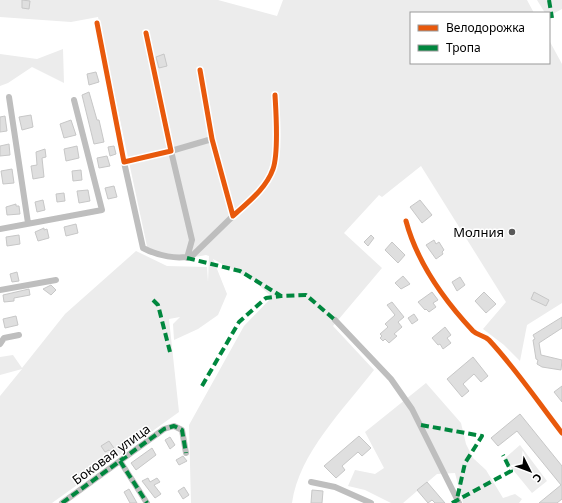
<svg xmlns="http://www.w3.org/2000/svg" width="562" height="503" font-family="'Noto Sans',sans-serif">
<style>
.green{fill:#ececec}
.building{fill:#dfdfdf;stroke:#c7c7c7}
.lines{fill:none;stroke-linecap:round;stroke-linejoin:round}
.minor{stroke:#bebebe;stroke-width:6}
.quiet{stroke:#00873e;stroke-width:4;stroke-dasharray:8 4;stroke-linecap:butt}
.cycleway-casing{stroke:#fff;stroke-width:8}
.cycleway{stroke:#e8590c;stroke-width:5}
.poi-dot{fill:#595959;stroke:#fff;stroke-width:1.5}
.labels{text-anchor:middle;stroke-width:3;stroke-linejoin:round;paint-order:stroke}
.poi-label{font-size:13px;fill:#000;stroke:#fff;text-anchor:end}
.street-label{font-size:13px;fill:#000;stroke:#fff}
</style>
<rect width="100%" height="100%" fill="#fff"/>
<!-- green -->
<path class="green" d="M0,0H218L277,16L283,0H527L534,13H411V63H549V40L562,64V303L527,325L520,361L504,345L483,329L506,302L421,166L382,197L379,195L344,233L382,268L333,326L374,370C344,409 299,453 292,503H191L189,425L244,326L272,297L254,281L213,259L227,294L218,315L198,329L174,340L173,324L180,317L169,319L179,412L52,503H0V396L22,369L0,375V357L13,355L22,368L65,314L136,251L167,266L207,267L208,282L209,256L206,255L190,258L148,251L98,17L71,22L0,17Z
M537,0H562V9L549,16V13H545Z
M63,49L64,83L32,67L8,83L0,86V54L37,59Z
M426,383L461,423L466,444L473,458L486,470L503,498L515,494L522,499L519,503H463L455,473L437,474L403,503H391L365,490L348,486L355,470L375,474L384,468L365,432Z
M520,445L547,481L532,493L504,459Z"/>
<!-- building -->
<path class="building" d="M22,0L30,1L29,9L22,8Z
M164,54L167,66L159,68L156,57Z
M96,72L99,82L89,85L87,74Z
M89,92L97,120H99L104,142L94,144L82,95Z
M31,115L33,127L22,130L19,117Z
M5,116L7,131L0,132V117Z
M71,120L76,135L64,138L60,124Z
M9,144L10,155L0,156V146Z
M77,146L79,158L66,161L64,149Z
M114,146L116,154L110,156L108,147Z
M45,149L46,157L42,158L44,177L33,179L31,166L37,165L36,152Z
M107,156L110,166L99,168L97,158Z
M12,169L14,183L3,184L1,171Z
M81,170L82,180L73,181L72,171Z
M114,186L117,197L108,199L105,188Z
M88,190L90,201L79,203L77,191Z
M64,193L65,201L57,202L56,194Z
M43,200L45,210L37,212L35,202Z
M420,200L432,215L422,223L410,207Z
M16,204V206H19L20,214L7,215L6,207Z
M76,224L78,233L66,236L64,227Z
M44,228V230L47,229L49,238L38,241L35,232Z
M19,235L20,244L7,246L6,237Z
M371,235L374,238L368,246L364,242Z
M434,240L436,244L439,242L444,250L442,252L443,254L436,259L426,245Z
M392,242L405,255L398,263L385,250Z
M17,272L19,281L12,282L10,274Z
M403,276L410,284L401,289L395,283Z
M460,277L465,285L457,291L452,282Z
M51,285L56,290L51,295L43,289Z
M29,289L30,295L14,298V301L4,302L3,295Z
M432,292L438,300L433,303L436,307L429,312L426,309L425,310L418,302Z
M484,292L496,304L486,313L475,301Z
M534,292L549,300L546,306L531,299Z
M392,302L404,317L398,322L402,327L394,334L397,336L389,343L385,339L383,341L380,338L382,336L380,334L388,327L385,324L395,315L387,305Z
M414,314L418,320L412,324L408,318Z
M16,316L18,325L5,328L3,319Z
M562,317V328L539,343L541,355L562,360L561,370L542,367L537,364L538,360L536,359L533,340L535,339L533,335Z
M445,327L451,335L447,338L451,343L443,349L440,344L438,345L432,338Z
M473,357L488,376L481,382L474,374L463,384L469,391L462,397L447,379Z
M562,386V402L554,392Z
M520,414L562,466V499L557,503H539L561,485L517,431L498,446L491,438Z
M359,436L371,448L362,456L358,452L342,466L345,470L336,478L324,466Z
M170,437L175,445L170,449L165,440Z
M109,441L116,451L112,454L109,450L105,452L101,446Z
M152,448L156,455L136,470L131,463Z
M183,456L187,461L179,465L176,460Z
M148,478L150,482L157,478L160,482L154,485L161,494L155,498L142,481Z
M427,482L445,503H435L432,500L428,503L417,490Z
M184,487L189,495L183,499L178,491Z
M129,489L137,503H130L124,492Z
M312,490L323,491L322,503H311Z"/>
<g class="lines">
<!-- minor -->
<path class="minor" d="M97,23L124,162L171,151L146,33
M200,70L212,139L233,216C247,203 266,189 273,169C279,152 276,113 275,95
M9,97L28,223
M124,162L143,248C156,255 179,261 193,255L233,216
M406,221C417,262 444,300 473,331C478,336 484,335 489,340C516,369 538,402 562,433
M0,229L102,210L74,100
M187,258L192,240L171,151L212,139
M0,290L56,280
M335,320L391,379L412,409L459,503
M0,344L4,338L19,335
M120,461L147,503
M311,482L335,487L371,503
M62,503L164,429L174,426L182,430L186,453"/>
<!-- quiet -->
<path class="quiet" d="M549,0L552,18
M187,258L240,271L281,296L306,295L335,320
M153,300L158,305L170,352
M202,386L239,322L266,298L281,296
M421,425L482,436L465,463L457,499
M120,461L147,503
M62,503L164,429L174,426L182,430L186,453
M452,503L511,471L503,455"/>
<!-- cycleway casing -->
<g class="cycleway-casing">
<path id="cycleway" d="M97,23L124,162L171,151L146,33
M200,70L212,139L233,216C247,203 266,189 273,169C279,152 276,113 275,95
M406,221C417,262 444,300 473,331C478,336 484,335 489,340C516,369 538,402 562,433"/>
</g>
<!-- cycleway -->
<use href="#cycleway" class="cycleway"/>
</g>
<!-- markers -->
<circle class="poi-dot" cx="512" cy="232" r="4"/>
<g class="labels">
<!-- poi labels -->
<g class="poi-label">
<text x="504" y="237">Молния</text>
</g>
<!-- street labels -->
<g class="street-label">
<text transform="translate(111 454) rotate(-36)" y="5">Боковая улица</text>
</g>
</g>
<!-- legend -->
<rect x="410" y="12" width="140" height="52" fill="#ffffff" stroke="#999999"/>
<rect x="418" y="25" width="20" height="6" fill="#e8590c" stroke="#999999"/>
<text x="446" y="32" font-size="12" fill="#000000">Велодорожка</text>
<rect x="418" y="45" width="20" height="6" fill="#00873e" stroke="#999999"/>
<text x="446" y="52" font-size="12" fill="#000000">Тропа</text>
<!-- north arrow -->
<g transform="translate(530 471) rotate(132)" stroke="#ffffff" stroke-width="3" paint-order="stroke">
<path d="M0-3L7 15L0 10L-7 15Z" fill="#000000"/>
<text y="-6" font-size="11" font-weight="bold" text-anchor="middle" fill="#000000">С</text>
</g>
</svg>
